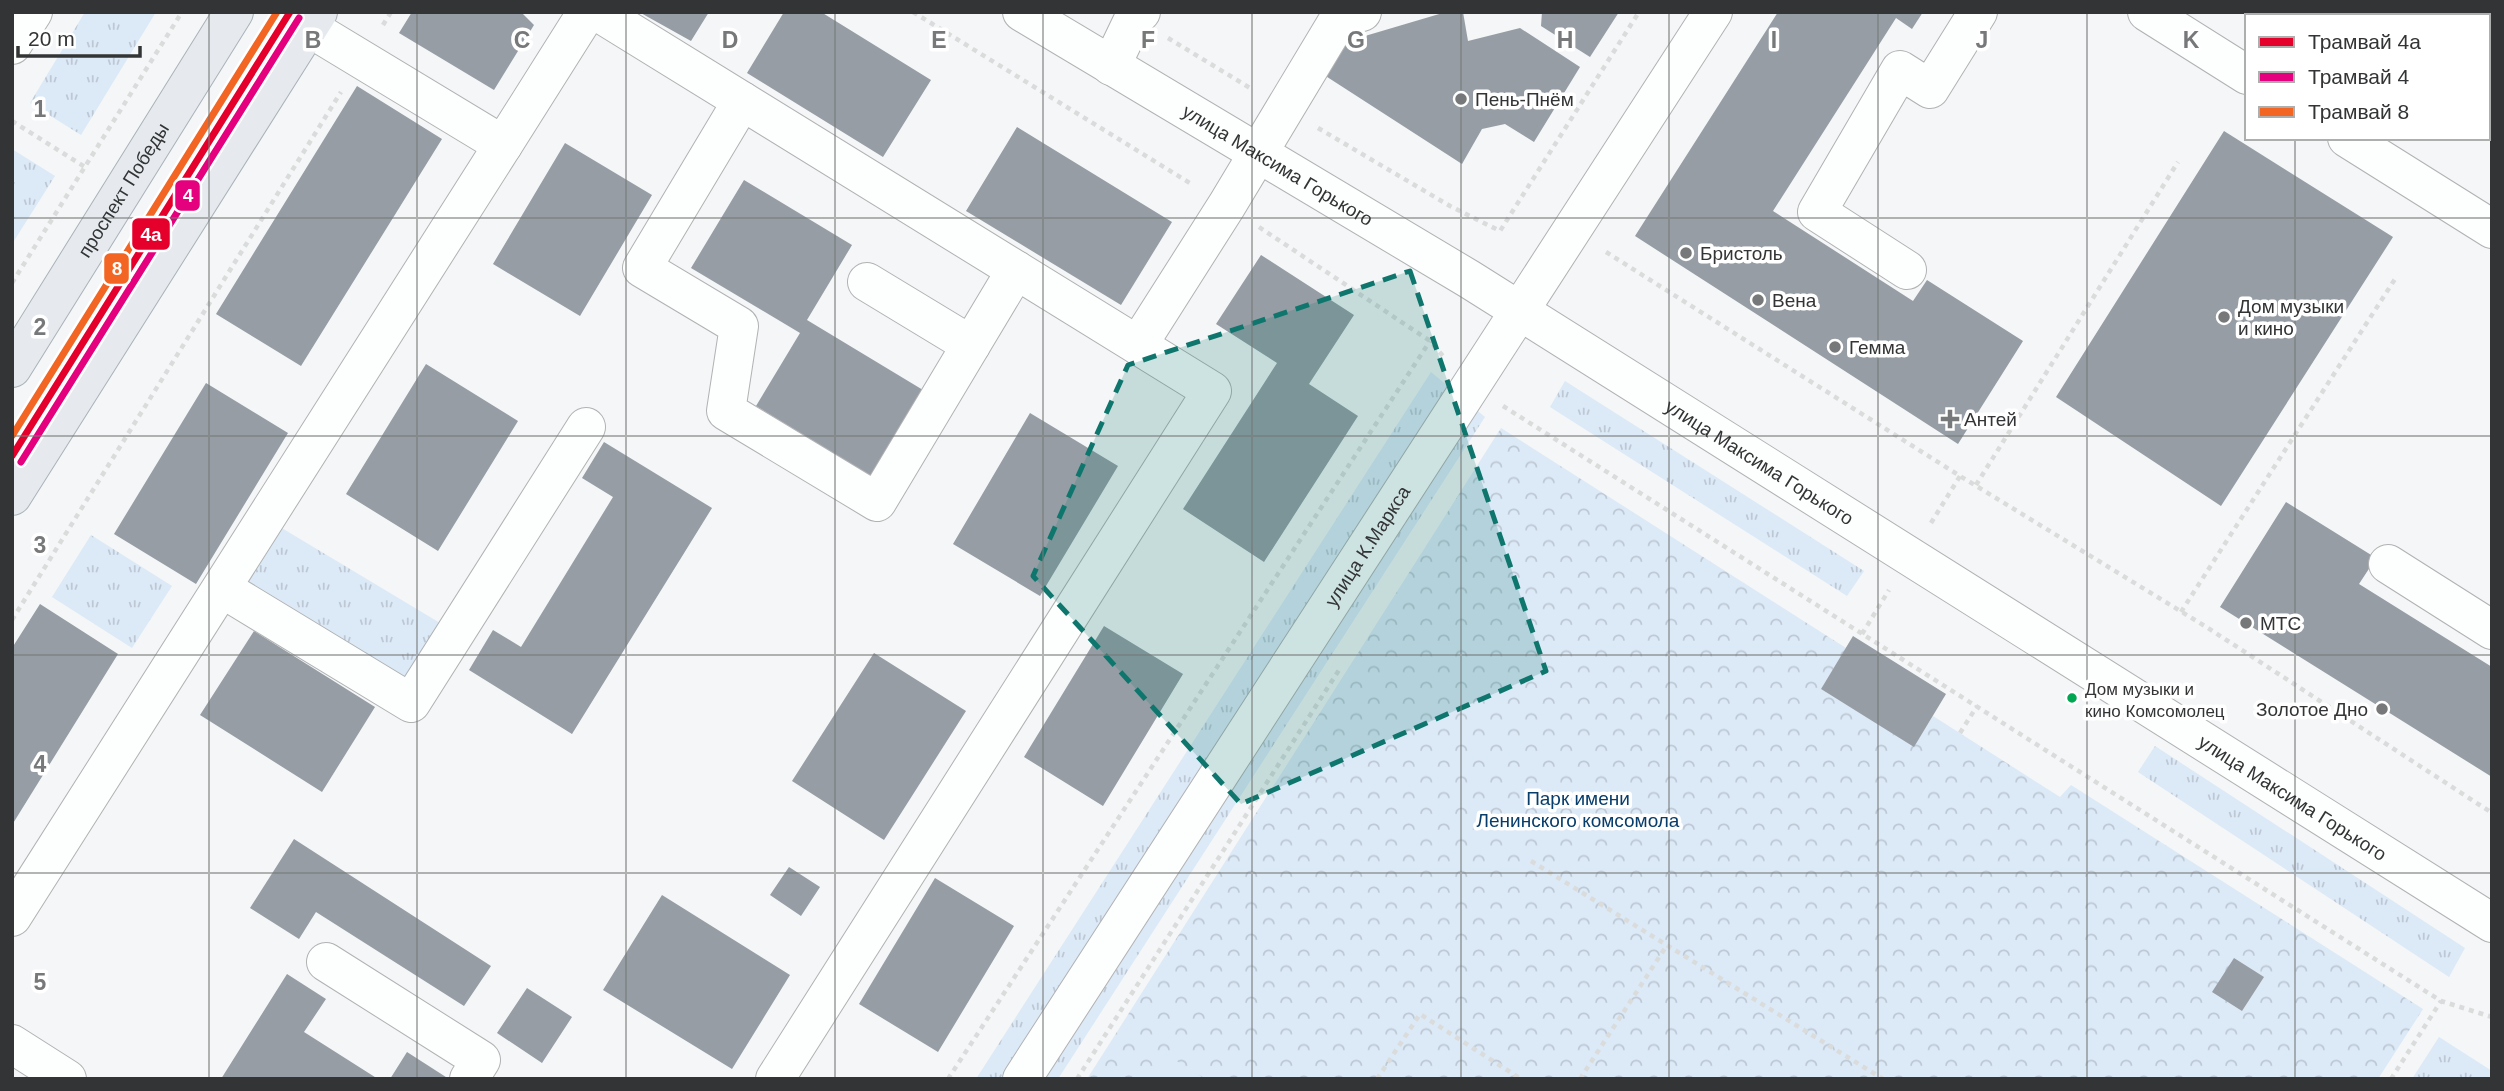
<svg xmlns="http://www.w3.org/2000/svg" width="2504" height="1091" font-family="Helvetica,sans-serif">
<style>
.grass{fill:url(#grass-tufts)}
.park{fill:url(#park-crowns)}
.pitch{fill:#dce9f7}
.building{fill:#969da4}
.lines{fill:none;stroke-linecap:round;stroke-linejoin:round}
.minor-casing{stroke:#b1b2b3;stroke-width:40}
.major-casing{stroke:#aab2b9;stroke-width:40}
.path{stroke:#dadcdc;stroke-width:4.5;stroke-dasharray:5 5;stroke-linecap:butt}
.minor{stroke:#fdfefe;stroke-width:38}
.major{stroke:#e6eaee;stroke-width:38}
.tram-1-casing{stroke:#fff;stroke-width:12}
.tram-2-casing{stroke:#fff;stroke-width:12}
.tram-3-casing{stroke:#fff;stroke-width:12}
.tram-1{stroke:#e4002b;stroke-width:7}
.tram-2{stroke:#e5007d;stroke-width:7}
.tram-3{stroke:#f26522;stroke-width:7}
.marked{fill:#0f766e;fill-opacity:0.2;stroke:#0f766e;stroke-width:5;stroke-dasharray:14 9;stroke-linejoin:round}
.grid{fill:none;stroke:#777879;stroke-width:2;stroke-opacity:0.55}
.poi-dot{fill:#777879;stroke:#fff;stroke-width:2.5}
.bus-dot{fill:#00a651;stroke:#fff;stroke-width:2.5}
.labels{text-anchor:middle;stroke-width:7;stroke-linejoin:round;paint-order:stroke}
.bus-label{font-size:17px;fill:#333435;stroke:#fff;text-anchor:start}
.poi-label{font-size:19px;fill:#333435;stroke:#fff;text-anchor:start}
.street-label{font-size:19px;fill:#333435;stroke:#fff}
.park-label{font-size:19px;fill:#073d6a;stroke:#fff}
.grid-label{font-size:23px;text-anchor:middle;font-weight:bold;fill:#777879;stroke:#fff;stroke-width:7;stroke-linejoin:round;paint-order:stroke}
.line-badge{stroke:#fff;stroke-width:2.5}
.badge-label{font-size:19px;text-anchor:middle;font-weight:bold;fill:#fff}
</style>
<defs>
<pattern id="grass-tufts" width="24" height="20" patternUnits="userSpaceOnUse" patternTransform="scale(1.75)"><rect width="24" height="20" fill="#dce9f7"/><path d="M3 7l-1-3M5 7V3M7 7l1-3M15 17l-1-3M17 17v-4M19 17l1-3" fill="none" stroke="#bdc8d4"/></pattern>
<pattern id="park-crowns" width="20" height="18" patternUnits="userSpaceOnUse" patternTransform="scale(1.75)"><rect width="20" height="18" fill="#dce9f7"/><path d="M2 6a3 3 0 1 1 6 0M12 15a3 3 0 1 1 6 0" fill="none" stroke="#bdc8d4"/></pattern>
</defs>
<rect width="100%" height="100%" fill="#f4f6f7"/>
<!-- grass -->
<path class="grass" d="M85,12H156L81,135L30,103Z
M12,149L55,176L12,244Z
M1431,372L1485,417L1058,1079H976Z
M1565,381L1864,571L1847,596L1550,407Z
M280,527L440,623L404,678L246,583Z
M91,535L172,586L132,648L52,597Z
M2155,746L2465,948L2449,977L2138,772Z
M2439,1037L2492,1071L2490,1079H2412Z"/>
<!-- park -->
<path class="park" d="M1501,428L1846,648L1821,689L1914,746L1933,716L2060,797L2071,785L2423,1009L2378,1079H1087Z"/>
<!-- pitch -->
<path class="pitch" d="M1169,1056L1205,1079H1154Z"/>
<!-- building -->
<path class="building" d="M412,12H521L534,25L494,90L399,33Z
M639,12H709L691,41Z
M784,12H821L931,80L883,157L747,73Z
M1446,12H1463L1468,41L1520,28L1580,67L1534,142L1505,124L1482,129L1462,164L1321,73L1338,44Z
M1542,12H1619L1590,57L1541,26Z
M1778,12H1923L1912,29L1896,18L1773,211L1913,301L1927,280L2023,341L1958,444L1635,236Z
M2433,12H2492V64L2488,69V16H2431Z
M357,86L442,139L301,366L216,314Z
M1017,127L1172,222L1121,305L966,211Z
M2224,131L2393,237L2221,506L2056,397Z
M565,143L652,195L580,316L493,264Z
M744,180L852,245L807,320L923,390L871,476L756,406L800,333L691,268Z
M1261,255L1354,315L1309,384L1358,416L1264,562L1183,509L1277,363L1216,324Z
M426,364L518,421L438,551L346,494Z
M206,383L288,433L196,584L114,534Z
M1030,413L1118,466L1040,596L953,544Z
M604,442L712,508L572,734L469,670L493,630L521,647L613,497L582,478Z
M2286,502L2376,558L2359,584L2492,667V777L2220,607Z
M40,604L118,654L12,825V648Z
M1104,626L1183,674L1103,806L1024,757Z
M254,631L375,707L322,792L200,715Z
M1853,636L1946,694L1914,747L1821,689Z
M874,653L966,711L884,840L792,781Z
M294,839L491,966L464,1006L316,912L299,939L250,908Z
M789,867L820,887L801,916L770,895Z
M935,878L1014,926L938,1052L859,1004Z
M662,895L790,975L732,1069L603,990Z
M2234,958L2264,977L2242,1011L2212,992Z
M287,974L326,999L304,1032L378,1079H221Z
M527,988L572,1017L542,1063L497,1033Z
M407,1052L449,1079H390Z"/>
<g class="lines">
<!-- minor casing -->
<g class="minor-casing">
<g id="minor">
<path d="M598,12L1212,391L775,1079"/>
<path id="s1" d="M1022,12L1469,279L2492,923"/>
<path d="M2147,12L2247,75"/>
<path d="M308,27L503,145L587,12"/>
<path d="M12,45L33,12"/>
<path d="M1111,66L1134,18L1141,12"/>
<path d="M742,101L642,268L739,326L726,411L877,502L971,345"/>
<path d="M2347,138L2492,229"/>
<path d="M1907,270L1817,212L1900,70L1930,89L1978,12"/>
<path d="M867,282L971,345L1016,270"/>
<path d="M1138,345L1227,205L1340,17L1362,12"/>
<path d="M2388,564L2492,630"/>
<path d="M223,589L411,703L586,427"/>
<path d="M12,917L503,145"/>
<path d="M326,962L481,1060L469,1079"/>
<path d="M12,1044L67,1079"/>
<path id="s2" d="M1022,1079L1713,12"/>
</g>
</g>
<!-- major casing -->
<g class="major-casing">
<g id="major">
<path id="s3" d="M12,368L234,12"/>
<path d="M12,496L318,12"/>
</g>
</g>
<!-- path -->
<path class="path" d="M913,12L1193,185
M383,25L391,12
M1168,38L1250,88
M12,121L85,167
M1318,128L1450,206L1500,231L1639,12
M1259,227L1430,341L1443,356
M1606,252L1960,476L2208,628L2492,813
M12,283L182,12
M1503,406L2441,1001L2492,1017
M1976,485L2178,162
M1931,523L1960,476
M2181,612L2395,279
M12,620L341,92
M1862,634L1889,590
M1960,733L1977,706
M1531,861L1883,1079
M948,1079L1430,341
M1077,1079L1339,670
M1377,1079L1420,1014L1521,1079
M1580,1079L1667,945
M2391,1079L2441,1001"/>
<!-- minor -->
<use href="#minor" class="minor"/>
<!-- major -->
<use href="#major" class="major"/>
<!-- tram-1 casing -->
<g class="tram-1-casing">
<path id="tram-1" d="M12,456L290,12"/>
</g>
<!-- tram-2 casing -->
<g class="tram-2-casing">
<path id="tram-2" d="M21,462L299,18"/>
</g>
<!-- tram-3 casing -->
<g class="tram-3-casing">
<path id="tram-3" d="M12,436L277,12"/>
</g>
<!-- tram-1 -->
<use href="#tram-1" class="tram-1"/>
<!-- tram-2 -->
<use href="#tram-2" class="tram-2"/>
<!-- tram-3 -->
<use href="#tram-3" class="tram-3"/>
</g>
<!-- marked area -->
<path class="marked" d="M1410,271L1546,671L1241,804L1033,576L1128,365Z"/>
<!-- grid -->
<path class="grid" d="M209,12V1079M417,12V1079M626,12V1079M835,12V1079M1043,12V1079M1252,12V1079M1461,12V1079M1669,12V1079M1878,12V1079M2087,12V1079M2295,12V16M2295,138V1079M12,218H2492M12,436H2492M12,655H2492M12,873H2492"/>
<!-- markers -->
<g class="poi-dot">
<circle cx="1461" cy="99" r="7"/>
<circle cx="1686" cy="253" r="7"/>
<circle cx="1758" cy="300" r="7"/>
<circle cx="2224" cy="317" r="7"/>
<circle cx="1835" cy="347" r="7"/>
<path d="M1946.5 408.5h7v7h7v7h-7v7h-7v-7h-7v-7h7z"/>
<circle cx="2246" cy="623" r="7"/>
<circle cx="2382" cy="709" r="7"/>
</g>
<circle class="bus-dot" cx="2072" cy="698" r="6"/>
<g class="labels">
<!-- bus labels -->
<g class="bus-label">
<text x="2085" y="695">Дом музыки и<tspan x="2085" dy="22">кино Комсомолец</tspan></text>
</g>
<!-- poi labels -->
<g class="poi-label">
<text x="1475" y="106">Пень-Пнём</text>
<text x="1700" y="260">Бристоль</text>
<text x="1772" y="307">Вена</text>
<text x="2238" y="313">Дом музыки<tspan x="2238" dy="22">и кино</tspan></text>
<text x="1849" y="354">Гемма</text>
<text x="1964" y="426">Антей</text>
<text x="2260" y="630">МТС</text>
<text x="2368" y="716" text-anchor="end">Золотое Дно</text>
</g>
<!-- street labels -->
<g class="street-label">
<text dy="7" stroke="none"><textPath href="#s1" startOffset="298">улица Максима Горького</textPath></text>
<text dy="7" stroke="none"><textPath href="#s3" startOffset="210">проспект Победы</textPath></text>
<text dy="7" stroke="none"><textPath href="#s1" startOffset="864">улица Максима Горького</textPath></text>
<text dy="7" stroke="none"><textPath href="#s2" startOffset="635">улица К.Маркса</textPath></text>
<text dy="7" stroke="none"><textPath href="#s1" startOffset="1494">улица Максима Горького</textPath></text>
</g>
<!-- park labels -->
<g class="park-label">
<text x="1578" y="805">Парк имени<tspan x="1578" dy="22">Ленинского комсомола</tspan></text>
</g>
</g>
<g class="grid-label">
<text x="313" y="48">B</text>
<text x="522" y="48">C</text>
<text x="730" y="48">D</text>
<text x="939" y="48">E</text>
<text x="1148" y="48">F</text>
<text x="1356" y="48">G</text>
<text x="1565" y="48">H</text>
<text x="1774" y="48">I</text>
<text x="1982" y="48">J</text>
<text x="2191" y="48">K</text>
<text x="40" y="117">1</text>
<text x="40" y="335">2</text>
<text x="40" y="553">3</text>
<text x="40" y="772">4</text>
<text x="40" y="990">5</text>
</g>
<g class="line-badge">
<rect x="174" y="179" width="27" height="33" rx="7" fill="#e5007d"/>
<rect x="131" y="217" width="40" height="34" rx="7" fill="#e4002b"/>
<rect x="103" y="252" width="27" height="33" rx="7" fill="#f26522"/>
</g>
<g class="badge-label">
<text x="188" y="202">4</text>
<text x="151" y="241">4а</text>
<text x="117" y="275">8</text>
</g>
<!-- border -->
<rect width="2504" height="1091" fill="none" stroke="#333435" stroke-width="28"/>
<!-- legend -->
<rect x="2245" y="14" width="245" height="126" fill="#ffffff" stroke="#adaeae" stroke-width="2"/>
<rect x="2259" y="37" width="35" height="10" fill="#e4002b" stroke="#adaeae" stroke-width="2"/>
<text x="2308" y="49" font-size="21" fill="#333435">Трамвай 4а</text>
<rect x="2259" y="72" width="35" height="10" fill="#e5007d" stroke="#adaeae" stroke-width="2"/>
<text x="2308" y="84" font-size="21" fill="#333435">Трамвай 4</text>
<rect x="2259" y="107" width="35" height="10" fill="#f26522" stroke="#adaeae" stroke-width="2"/>
<text x="2308" y="119" font-size="21" fill="#333435">Трамвай 8</text>
<!-- scale -->
<path d="M18 46v10h122v-10" fill="none" stroke="#333435" stroke-width="3.5"/>
<text x="28" y="46" font-size="21" fill="#333435" stroke="#ffffff" stroke-width="5" paint-order="stroke">20 m</text>
</svg>
